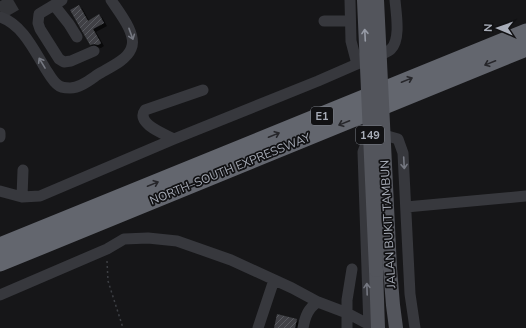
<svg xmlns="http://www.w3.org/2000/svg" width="526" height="328" font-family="'Nunito Sans',sans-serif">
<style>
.building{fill:url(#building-hatch);filter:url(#shadow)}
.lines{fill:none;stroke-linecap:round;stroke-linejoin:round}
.highway-tunnel{stroke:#333438;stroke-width:17;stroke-dasharray:17 8;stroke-linecap:butt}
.path{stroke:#3d3f44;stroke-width:1.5;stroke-dasharray:2 3;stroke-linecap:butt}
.minor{stroke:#37383d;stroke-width:11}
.major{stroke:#53555c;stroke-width:14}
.highway{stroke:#63666e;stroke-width:17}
.major-bridge{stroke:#53555c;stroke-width:14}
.oneway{stroke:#757881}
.oneway2{stroke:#979ba6}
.oneway3{stroke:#26262a}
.labels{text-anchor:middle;stroke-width:3.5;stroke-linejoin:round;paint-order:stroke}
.shield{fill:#111113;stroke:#7b7e86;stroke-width:1}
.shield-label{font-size:11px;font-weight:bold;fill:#a8adb8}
.street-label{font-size:12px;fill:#a8adb8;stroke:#111113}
</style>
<defs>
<pattern id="building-hatch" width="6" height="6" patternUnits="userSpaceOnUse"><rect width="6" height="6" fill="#404145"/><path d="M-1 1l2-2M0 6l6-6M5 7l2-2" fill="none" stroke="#595a5e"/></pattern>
<filter id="shadow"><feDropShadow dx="3" dy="3" stdDeviation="0" flood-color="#0009"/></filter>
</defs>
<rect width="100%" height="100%" fill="#161618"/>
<!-- building -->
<path class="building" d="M79,5L88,21L99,14L104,23L93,29L101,43L98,45L94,44L90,45L70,10Z
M277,314L297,319L295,328H274Z"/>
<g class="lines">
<!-- highway-tunnel -->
<path class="highway-tunnel" d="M0,11L19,0"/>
<!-- path -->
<path class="path" d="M107,261L108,281L123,328"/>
<!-- minor -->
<path class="minor" d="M62,0L54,5L69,24L77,37
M350,0L351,41L357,64C365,60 385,55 391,49C401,39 396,13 395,0
M54,5L39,14L38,23L40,29L59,59L64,62L71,61L94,51
M0,17C22,24 34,50 45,68C49,74 53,82 58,85C61,88 67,88 70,88C80,88 90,80 97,75C108,68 126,61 131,49C138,35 119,12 111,0
M324,21H350
M0,133V137
M174,139C164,134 135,123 145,110L203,90
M0,191L22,197L40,196L174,139L318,81L357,64
M22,197L23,170
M406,207L526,196
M0,295L107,249L124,239L148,238L177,241L231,260L292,288L318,302L347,313V300L352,269
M258,328L274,280
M303,328C305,317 308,308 318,302
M347,328V313L368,324
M369,328L363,152L366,144L371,136L384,135L398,139L403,153L410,294L415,328"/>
<!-- major -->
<path class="major" d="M390,268L393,305L396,328
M376,270L378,328"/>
<!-- highway -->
<path class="highway" d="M0,246L526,32
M0,263L526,48"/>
<!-- major-bridge -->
<path class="major-bridge" d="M364,0L376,270
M377,0L390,268"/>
</g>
<!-- one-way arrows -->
<defs><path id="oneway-shaft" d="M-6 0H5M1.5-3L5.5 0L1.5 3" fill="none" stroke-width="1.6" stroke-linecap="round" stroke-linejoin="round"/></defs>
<g class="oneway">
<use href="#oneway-shaft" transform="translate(131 34) rotate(70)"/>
<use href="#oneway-shaft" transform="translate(42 63) rotate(-121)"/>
<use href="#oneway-shaft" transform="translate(404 163) rotate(87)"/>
<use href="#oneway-shaft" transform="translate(367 289) rotate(-92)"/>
</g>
<use class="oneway2" href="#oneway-shaft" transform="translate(365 35) rotate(-93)"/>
<g class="oneway3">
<use href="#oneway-shaft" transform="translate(490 63) rotate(158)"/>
<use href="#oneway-shaft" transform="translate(407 80) rotate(-22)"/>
<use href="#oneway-shaft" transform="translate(344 123) rotate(158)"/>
<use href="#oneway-shaft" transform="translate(274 135) rotate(-22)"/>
<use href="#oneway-shaft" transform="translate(153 184) rotate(-22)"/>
</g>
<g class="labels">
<!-- shield labels -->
<g class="shield">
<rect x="311" y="107" width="22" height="18" rx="3"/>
<rect x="356" y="126" width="28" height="18" rx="3"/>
</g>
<g class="shield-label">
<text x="322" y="120">E1</text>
<text x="370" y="139">149</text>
</g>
<!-- street labels -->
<g class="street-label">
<text transform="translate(230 169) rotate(-22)" y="4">NORTH–SOUTH EXPRESSWAY</text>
<text transform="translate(388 224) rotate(-93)" y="4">JALAN BUKIT TAMBUN</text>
</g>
</g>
<!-- north arrow -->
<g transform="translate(498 28) rotate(272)" stroke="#111113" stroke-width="3" paint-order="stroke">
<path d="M0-3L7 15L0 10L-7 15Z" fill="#a8adb8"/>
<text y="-6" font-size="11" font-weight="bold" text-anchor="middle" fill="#a8adb8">N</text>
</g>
</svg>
